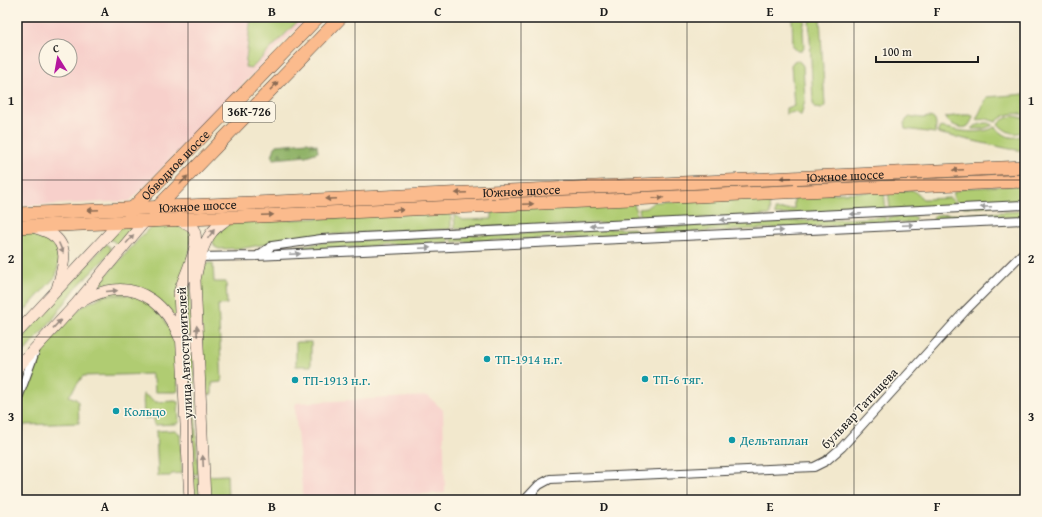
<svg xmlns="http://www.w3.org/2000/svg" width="1042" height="517" font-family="'Gentium Book Plus',serif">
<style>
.built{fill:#f7d0cb;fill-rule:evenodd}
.green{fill:#b0cc72;stroke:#667447}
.forest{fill:url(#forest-firs);stroke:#546640}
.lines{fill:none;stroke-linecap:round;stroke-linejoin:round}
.minor-casing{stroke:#3c3b37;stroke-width:10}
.secondary-casing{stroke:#3c3b37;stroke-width:12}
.primary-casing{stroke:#3c3b37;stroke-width:14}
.minor{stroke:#fff;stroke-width:8}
.secondary{stroke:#fde4d1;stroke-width:11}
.primary{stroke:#fbbb8d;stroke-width:13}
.oneway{fill:#8c6c54}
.oneway2{fill:#999}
.oneway3{fill:#988a80}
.grid{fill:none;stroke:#1c1c1c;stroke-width:1;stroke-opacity:0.55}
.culture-dot{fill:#0f9aa8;stroke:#fcf5e5;stroke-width:1.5}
.labels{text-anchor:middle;stroke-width:3;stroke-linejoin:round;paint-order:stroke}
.shield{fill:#fcf5e5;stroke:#5f5d58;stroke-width:1}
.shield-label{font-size:12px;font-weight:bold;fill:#1c1c1c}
.street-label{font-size:13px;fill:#1c1c1c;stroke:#fcf5e5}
.culture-label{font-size:13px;fill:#0d838f;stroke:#fcf5e5;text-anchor:start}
.neatline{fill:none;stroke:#1c1c1c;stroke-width:1.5}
.grid-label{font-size:13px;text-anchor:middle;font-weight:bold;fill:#1c1c1c}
</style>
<defs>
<pattern id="forest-firs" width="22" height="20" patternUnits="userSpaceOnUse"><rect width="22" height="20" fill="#8cb064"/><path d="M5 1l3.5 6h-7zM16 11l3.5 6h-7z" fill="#728e52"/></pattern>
</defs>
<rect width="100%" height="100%" fill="#fcf5e5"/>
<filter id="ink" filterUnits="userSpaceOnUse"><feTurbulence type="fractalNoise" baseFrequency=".025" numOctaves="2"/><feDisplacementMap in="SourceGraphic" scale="8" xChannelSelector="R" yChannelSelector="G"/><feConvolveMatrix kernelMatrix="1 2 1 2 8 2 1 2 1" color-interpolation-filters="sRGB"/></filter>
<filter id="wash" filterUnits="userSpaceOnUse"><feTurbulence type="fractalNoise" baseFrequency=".012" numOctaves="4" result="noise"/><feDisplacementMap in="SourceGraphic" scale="16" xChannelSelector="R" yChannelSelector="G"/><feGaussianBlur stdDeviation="0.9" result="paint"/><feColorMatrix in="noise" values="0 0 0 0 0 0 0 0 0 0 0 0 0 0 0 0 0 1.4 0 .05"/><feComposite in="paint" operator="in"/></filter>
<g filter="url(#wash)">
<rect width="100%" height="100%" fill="#f2e8cd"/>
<!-- built -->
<path class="built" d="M17,17H308L130,201L17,206ZM46,46H70V70H46Z
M428,396L443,410L445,493L303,500L295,408L296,403Z"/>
<!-- green -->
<path class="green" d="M251,17H302L252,68L245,67Z
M792,17H805L803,31L804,48L802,51H798L795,49L793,46Z
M809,17H820L825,105L824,107L821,109L815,108L813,103Z
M797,60L801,63L803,66L805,100L801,116C797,111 793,112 786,114V108L794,106L791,65L794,61Z
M1025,94V115C1014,112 1004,114 996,122L987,119L976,120L987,97Z
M963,115H972L973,117C972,120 970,124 968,126C962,131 948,123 945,118L946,117Z
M1014,116L1025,118V130C1015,137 1006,132 998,124C1003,119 1007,117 1014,116Z
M910,117C915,116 918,118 923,118C925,118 927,117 929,117C938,118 936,127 935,133L905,129L904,123L907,119Z
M984,123H989L993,125L983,129H972L975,126Z
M940,127C957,130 978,136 995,127C1005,136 1011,141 1025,134V151L1010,149L937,133Z
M1025,185V204L963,207L953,198L954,192L965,188Z
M913,190L923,199L950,198L959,207L890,210L888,191Z
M884,191L886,210L775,215V210L794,209V199L805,195Z
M756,197L762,200H769L770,215L641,221L639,209L646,208L654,202Z
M634,203L638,222L455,229L454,215L462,219L463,220L492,219V213L502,209Z
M451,211V229L322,235L302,237L245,248L219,249L215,247L213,242L212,238L226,223Z
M1025,211V217L934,220L933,218V217L936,215Z
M914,216L916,218L914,222L888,223V217Z
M885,217L886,223L655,234L653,232V230L656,227Z
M179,224L193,233L177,327L147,292L86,297L150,227Z
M137,225L117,249C117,243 114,240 107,239L118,227Z
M634,228L636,230V233L633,235L452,242V236Z
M33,232L49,236L61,253L56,276L17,319V235Z
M449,236V242L277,251L278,249L281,248L328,242Z
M106,244L110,247L111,252L75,289L53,319L17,360V342Z
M208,263H213L214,282H226L227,304L218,305L222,382L212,383V394L206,395L204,394L198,279L202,267Z
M190,285L192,332V334L188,336L186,335L183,296L185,289Z
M105,295H136L159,309L173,335L176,345L178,391L176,392H156L155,390L154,379H152V374L83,376L69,396L76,399L78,402L79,423L24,425L22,431L17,433V407L36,354L78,310L84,305Z
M296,342H311V366H296Z
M190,356H191L193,359L198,474H192L187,359Z
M143,394L156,402L175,401L178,402L179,423L176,424L154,425V418H144Z
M175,430L180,434L182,473L172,474L170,476H158L156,431Z
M227,475L228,500H206L205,476Z
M192,477H199L200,500H193Z"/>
<!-- forest -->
<path class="forest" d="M307,142L317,145L318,152L306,156L274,159L272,157L275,147L277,145Z"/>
</g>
<g filter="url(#ink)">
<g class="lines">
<!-- minor casing -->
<g class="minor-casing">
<path id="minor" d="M257,256L272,246L321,239L1025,205
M197,257L256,256L1025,220
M17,401L36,349
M525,500L539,485L550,479L814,467L826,461L842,447L966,310L1025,251"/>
</g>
<!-- secondary casing -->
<g class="secondary-casing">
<path id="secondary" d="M177,220C182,222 188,223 191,226C205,240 183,277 179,293L190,500
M33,227C39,229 46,231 51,234C72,247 62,270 57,289
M80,302C88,298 97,293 106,291C143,283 167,307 180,338
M17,333L120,222
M17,368L76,304L145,221
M205,500L195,280C198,265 202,244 212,232C217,226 224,222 229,217"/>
</g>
<!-- primary casing -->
<g class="primary-casing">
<g id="primary">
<path d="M154,211L341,17"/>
<path id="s1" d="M129,212L318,17"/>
<path id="s2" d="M17,214L1025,167"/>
<path d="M17,227L1025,181"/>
</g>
</g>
<!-- minor -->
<use href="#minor" class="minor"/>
<!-- secondary -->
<use href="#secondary" class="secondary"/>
<!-- primary -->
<use href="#primary" class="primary"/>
</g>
<!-- one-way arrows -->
<defs><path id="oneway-solid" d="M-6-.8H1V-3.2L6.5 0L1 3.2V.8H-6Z"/></defs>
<g class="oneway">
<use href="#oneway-solid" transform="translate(274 86) rotate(-46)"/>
<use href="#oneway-solid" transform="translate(958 170) rotate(177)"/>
<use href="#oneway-solid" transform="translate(786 178) rotate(177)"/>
<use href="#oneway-solid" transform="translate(184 180) rotate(-46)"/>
<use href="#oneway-solid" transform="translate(461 193) rotate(177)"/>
<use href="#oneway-solid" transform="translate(658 198) rotate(-3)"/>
<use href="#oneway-solid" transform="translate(331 199) rotate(177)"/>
<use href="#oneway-solid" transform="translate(528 204) rotate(-3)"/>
<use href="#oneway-solid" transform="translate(93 210) rotate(178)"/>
<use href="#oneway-solid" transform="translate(398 210) rotate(-3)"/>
<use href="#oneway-solid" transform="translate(268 215) rotate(-3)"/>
</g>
<g class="oneway2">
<use href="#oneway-solid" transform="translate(986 207) rotate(177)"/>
<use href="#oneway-solid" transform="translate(856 214) rotate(177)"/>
<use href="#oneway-solid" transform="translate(726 220) rotate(178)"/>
<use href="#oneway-solid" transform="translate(908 225) rotate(-3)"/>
<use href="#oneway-solid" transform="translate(596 226) rotate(177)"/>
<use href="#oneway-solid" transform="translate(778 231) rotate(-3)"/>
<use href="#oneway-solid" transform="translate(425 248) rotate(-3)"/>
<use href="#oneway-solid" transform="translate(295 254) rotate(-3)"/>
</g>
<g class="oneway3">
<use href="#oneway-solid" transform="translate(211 234) rotate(-54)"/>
<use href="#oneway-solid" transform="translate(130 239) rotate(-49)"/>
<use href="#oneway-solid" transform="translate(61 248) rotate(67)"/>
<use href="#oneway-solid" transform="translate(112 291) rotate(-5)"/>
<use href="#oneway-solid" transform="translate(57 324) rotate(-47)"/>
<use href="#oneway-solid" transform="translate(197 331) rotate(-93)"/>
<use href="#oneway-solid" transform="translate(203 461) rotate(-93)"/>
</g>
</g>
<!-- grid -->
<path class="grid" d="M188,17V500M355,17V500M521,17V500M687,17V500M854,17V500M17,180H1025M17,337H1025"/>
<!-- markers -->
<g class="culture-dot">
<circle cx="487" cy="359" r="4"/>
<circle cx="645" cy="379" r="4"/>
<circle cx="295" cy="380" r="4"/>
<circle cx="116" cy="411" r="4"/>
<circle cx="732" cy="440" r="4"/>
</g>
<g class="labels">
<!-- shield labels -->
<rect class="shield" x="223" y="102" width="52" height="20" rx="3"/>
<g class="shield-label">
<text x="249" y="116">36К-726</text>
</g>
<!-- street labels -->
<g class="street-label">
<text dy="5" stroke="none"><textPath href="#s1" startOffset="66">Обводное шоссе</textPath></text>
<text dy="5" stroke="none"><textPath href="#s2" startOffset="829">Южное шоссе</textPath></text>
<text dy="5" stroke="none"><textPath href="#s2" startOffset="505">Южное шоссе</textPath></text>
<text dy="5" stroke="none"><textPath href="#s2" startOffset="181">Южное шоссе</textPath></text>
<text transform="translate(184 353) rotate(-93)" y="5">улица Автостроителей</text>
<text transform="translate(859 408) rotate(-47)" y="5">бульвар Татищева</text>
</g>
<!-- culture labels -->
<g class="culture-label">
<text x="495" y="364">ТП-1914 н.г.</text>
<text x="653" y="384">ТП-6 тяг.</text>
<text x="303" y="385">ТП-1913 н.г.</text>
<text x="124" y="416">Кольцо</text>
<text x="740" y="445">Дельтаплан</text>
</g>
</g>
<!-- margin -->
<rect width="1042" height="517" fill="none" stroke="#fcf5e5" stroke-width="44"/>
<!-- north arrow -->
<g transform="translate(58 58) rotate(349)"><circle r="19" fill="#fcf5e5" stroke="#a29e95"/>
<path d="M0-3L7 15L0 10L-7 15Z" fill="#b5179e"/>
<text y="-6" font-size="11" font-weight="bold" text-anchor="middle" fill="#1c1c1c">С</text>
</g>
<!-- scale -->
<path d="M876 56v6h102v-6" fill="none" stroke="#1c1c1c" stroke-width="2"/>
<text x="882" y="56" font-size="12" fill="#1c1c1c" stroke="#fcf5e5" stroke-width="3" paint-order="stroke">100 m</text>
<rect x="22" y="22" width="998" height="473" class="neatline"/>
<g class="grid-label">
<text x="105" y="16">A</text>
<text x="272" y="16">B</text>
<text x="438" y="16">C</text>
<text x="604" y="16">D</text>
<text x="770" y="16">E</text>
<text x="937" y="16">F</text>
<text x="11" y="105">1</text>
<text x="1031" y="105">1</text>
<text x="11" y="263">2</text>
<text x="1031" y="263">2</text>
<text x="11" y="421">3</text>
<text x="1031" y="421">3</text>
<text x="105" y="511">A</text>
<text x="272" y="511">B</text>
<text x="438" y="511">C</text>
<text x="604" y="511">D</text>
<text x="770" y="511">E</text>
<text x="937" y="511">F</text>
</g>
</svg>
